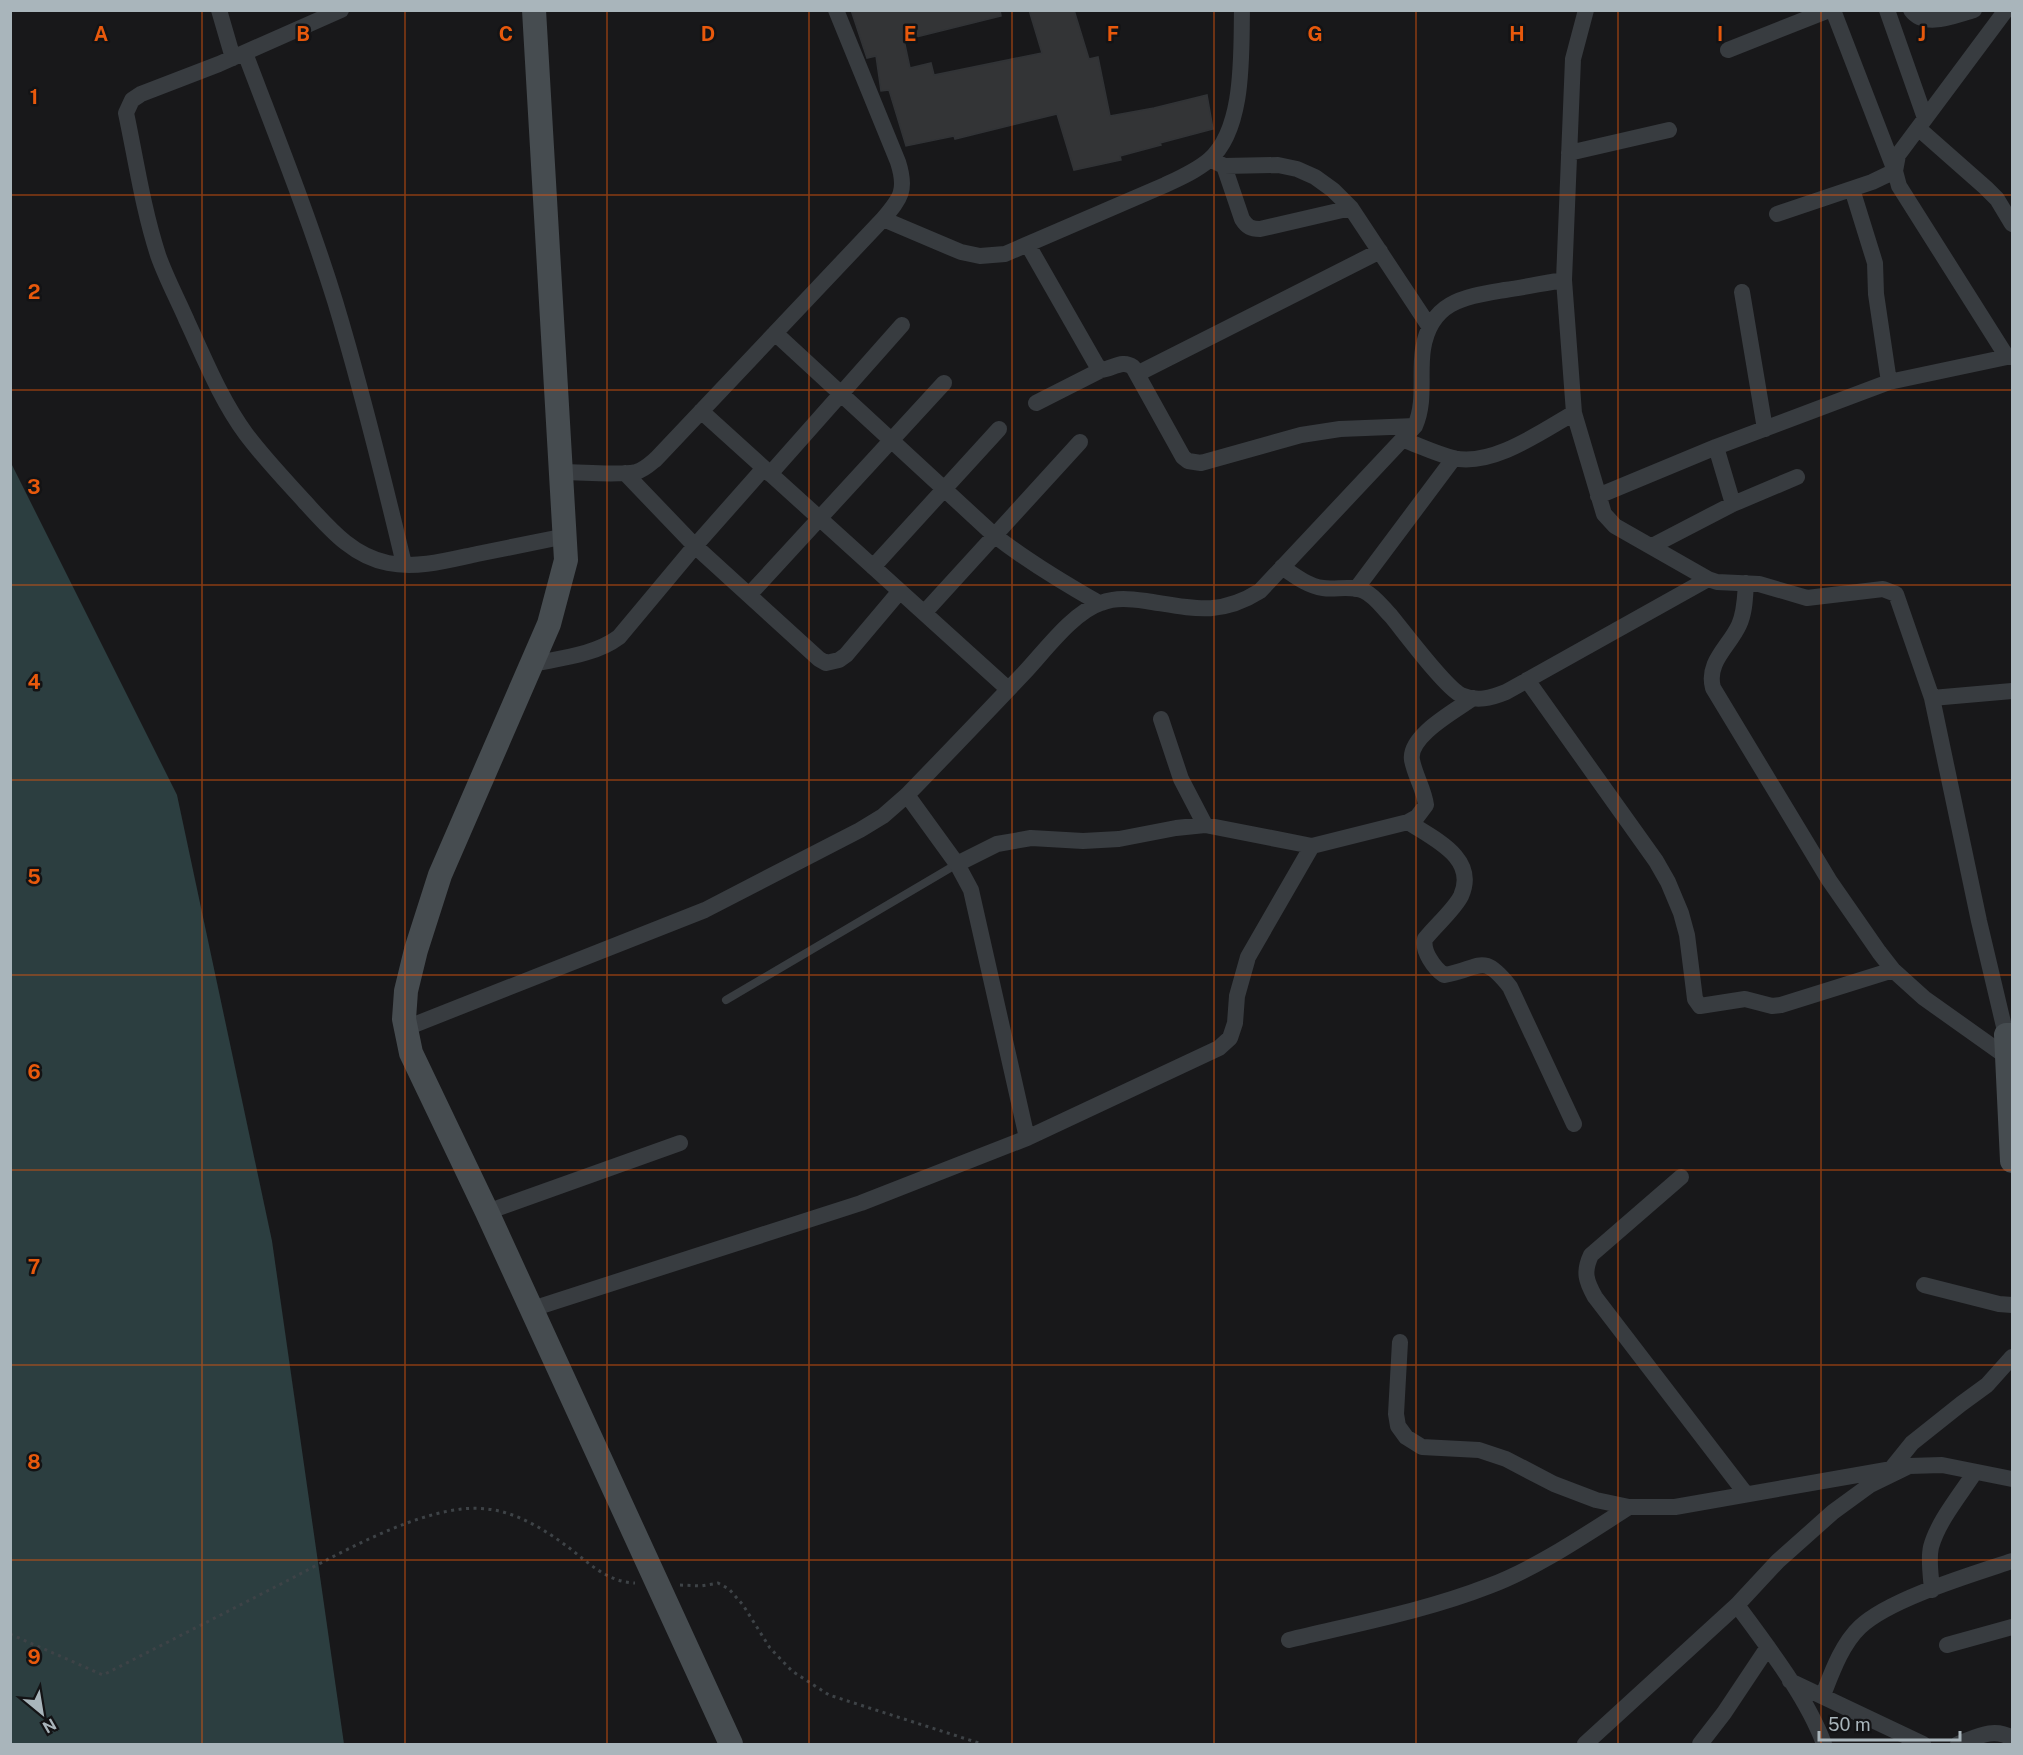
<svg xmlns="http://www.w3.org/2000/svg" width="2023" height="1755" font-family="'Public Sans',sans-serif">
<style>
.water{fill:#2c3e40}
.building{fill:#333436;stroke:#313336;stroke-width:1.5}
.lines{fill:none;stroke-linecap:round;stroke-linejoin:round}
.path{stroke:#3e4347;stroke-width:3;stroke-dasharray:3 4.5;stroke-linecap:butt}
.lane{stroke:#383c40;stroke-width:8}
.street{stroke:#383c40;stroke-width:16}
.secondary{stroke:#464c50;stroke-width:24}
.grid{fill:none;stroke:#e8590c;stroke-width:1.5;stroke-opacity:0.55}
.grid-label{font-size:20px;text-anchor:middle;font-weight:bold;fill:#e8590c;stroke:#131315;stroke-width:5;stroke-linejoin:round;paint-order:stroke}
</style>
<rect width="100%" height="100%" fill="#18181a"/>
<!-- water -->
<path class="water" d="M10,461L177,795L272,1241L344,1744H11Z"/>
<!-- building -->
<path class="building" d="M851,10H1000L1001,16L904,40L910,68L931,63L934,75L1042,53L1029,10H1074L1089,59L1098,57L1110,116L1154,108L1207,95L1213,129L1160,143L1161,145L1120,156L1121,160L1074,170L1057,114L955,139L954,136L906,146L889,90L881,91L876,56L867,58Z"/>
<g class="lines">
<!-- path -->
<path class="path" d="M680,1585L701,1586L718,1583L729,1589L743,1605L770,1648L792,1671L829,1695L982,1744
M10,1634L103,1675C160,1646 217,1617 273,1588C329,1560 425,1501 487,1509C517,1512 545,1530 568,1547C589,1563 607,1582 635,1583"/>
<!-- lane -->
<path class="lane" d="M726,1000L957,864"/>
<!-- street -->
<path class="street" d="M219,10L233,58
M341,10L219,64L141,94L132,100L126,113C136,160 143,209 158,255C166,278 178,300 187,321C205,360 221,400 246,434C264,458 285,480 305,502C329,528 352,556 388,563C417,569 449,560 477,554C507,548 537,542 566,536
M1586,10L1573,59L1564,280L1574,413L1604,514L1615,526L1708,579L1717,582L1759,584L1807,598L1883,589L1896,594L1932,698
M1887,10L1925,118
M1911,10C1925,29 1955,15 1974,10
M2006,10L1898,155L1895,171L1899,186L2007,357
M1728,50L1829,10
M245,53C276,135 309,217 335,301C361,387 383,476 404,564
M1918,128L1986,188L1997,199L2012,224
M1569,153L1669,130
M1210,159L1224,166L1278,165L1297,169L1315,177L1333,190L1351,208L1429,326
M1224,166L1242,219C1247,227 1251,229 1260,229L1351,208
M1852,189L1875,263L1876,294L1889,382
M1777,214L1872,182L1895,171L1833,10
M883,219L961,252L980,256L1005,254L1165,185C1180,178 1196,171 1209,160C1245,129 1241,53 1242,10
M1028,245L1096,364L1101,370C1113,369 1122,359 1133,367L1183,457L1188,461L1201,463L1301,435L1340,429L1415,426
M1742,292L1765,429
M775,333L994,535C1027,561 1062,582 1099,603
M1137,374L1380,251
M1036,403L1101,370
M701,411L1008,689
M1404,440C1420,446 1437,454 1453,458C1492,467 1541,432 1574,413
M1716,447L1733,504
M562,472C584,472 614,476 636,472C644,470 650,464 656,459L883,219C901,198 907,190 898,162L836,10
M625,473L695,546L819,659L826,663L839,660L846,655L900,591
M770,474L902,325
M1598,496L1716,447L1889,382L2007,357H2012
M1652,546L1733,504L1797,477
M873,567L999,429
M1282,567C1295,576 1308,586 1323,588C1336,590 1351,585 1364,591C1375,596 1383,608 1391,616C1405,633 1445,687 1461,695C1477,702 1491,698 1506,692L1708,579
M1746,583C1745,597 1745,612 1739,625C1729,647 1706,662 1713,688L1829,880L1879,952L1893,970L1924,998L2007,1057
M1356,589L1454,458
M749,595L944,383
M924,613L1080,442
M532,664C561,658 595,655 619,637L695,546L764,468
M1527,680L1656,861L1668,882L1681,913L1687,935L1695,999L1700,1006L1745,999L1772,1006L1781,1005L1893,970
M1161,719L1181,779L1205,825
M907,795L957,864L971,890L1027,1138
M1408,822C1434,839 1478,858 1461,896C1454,910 1435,926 1425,939C1422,951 1434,968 1444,975C1480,970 1481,950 1510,987L1574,1124
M957,864L997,844L1031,838L1083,841L1119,839L1176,828L1205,825L1312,846L1408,822L1417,817L1426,805C1424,789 1415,776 1412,760C1408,736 1455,711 1473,698
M406,1028L705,910L860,830L883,816L907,795C946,755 985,714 1024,673C1044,652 1073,612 1101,603C1116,597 1131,599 1146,601C1191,608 1219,617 1260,591L1415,426C1426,401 1419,375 1423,349C1431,301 1464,297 1505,290C1525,287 1545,283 1564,280
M2006,1035L1979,921L1932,698L2012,691
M1681,1177L1591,1255C1583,1272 1586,1281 1595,1297L1746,1494
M487,1212L680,1143
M1924,1285L1999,1304L2012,1305
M532,1309L861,1203L1027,1138L1219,1048L1230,1038L1235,1023L1237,996L1248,957L1312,846
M1400,1342L1396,1414L1398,1426L1406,1437L1422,1447L1479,1450L1506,1459L1554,1484L1596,1500L1629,1507H1675L1909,1466
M1891,1469L1912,1443L1961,1404L1987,1385L2012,1357
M1932,1590C1931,1576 1928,1560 1931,1547C1938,1521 1961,1494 1975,1472
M1737,1605C1767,1646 1807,1697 1824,1744
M1289,1640C1355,1624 1425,1611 1489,1586C1537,1568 1585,1535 1629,1507
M1947,1645L2012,1627
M1790,1681L1923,1744
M1823,1695C1832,1672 1842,1644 1860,1627C1889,1599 1973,1574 2012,1561
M1585,1744L1737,1605L1778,1561L1833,1512L1870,1485L1909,1466L1942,1465L2012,1479
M1700,1744L1724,1713L1768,1647
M1958,1744C1977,1737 1993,1727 2012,1738"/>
<!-- secondary -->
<path class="secondary" d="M534,10L566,560L549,624L440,875L416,950L406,991L404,1019L411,1053L487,1212L731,1744
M2012,1035H2006L2012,1161"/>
</g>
<!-- grid -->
<path class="grid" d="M202,10V1744M405,10V1744M607,10V1744M809,10V1744M1012,10V1744M1214,10V1744M1416,10V1744M1618,10V1744M1821,10V1744M10,195H2012M10,390H2012M10,585H2012M10,780H2012M10,975H2012M10,1170H2012M10,1365H2012M10,1560H2012"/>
<g class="grid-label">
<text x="101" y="41">A</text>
<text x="303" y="41">B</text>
<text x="506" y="41">C</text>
<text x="708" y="41">D</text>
<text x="910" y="41">E</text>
<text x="1113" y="41">F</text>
<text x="1315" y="41">G</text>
<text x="1517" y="41">H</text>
<text x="1720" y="41">I</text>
<text x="1922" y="41">J</text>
<text x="34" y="104">1</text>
<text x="34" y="299">2</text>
<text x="34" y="494">3</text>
<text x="34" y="689">4</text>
<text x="34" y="884">5</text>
<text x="34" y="1079">6</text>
<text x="34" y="1274">7</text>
<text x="34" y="1469">8</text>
<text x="34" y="1664">9</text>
</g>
<!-- border -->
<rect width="2023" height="1755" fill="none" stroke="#a9b5bb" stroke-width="24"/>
<!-- north arrow -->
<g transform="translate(42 1713) rotate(150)" stroke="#131315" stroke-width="4.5" paint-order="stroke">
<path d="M0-4.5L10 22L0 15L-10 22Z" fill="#a9b5bb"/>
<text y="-9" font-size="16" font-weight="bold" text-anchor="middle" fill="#a9b5bb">N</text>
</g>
<!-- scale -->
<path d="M1819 1731v9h141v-9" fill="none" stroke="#a9b5bb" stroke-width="3"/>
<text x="1828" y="1731" font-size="18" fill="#a9b5bb" stroke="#131315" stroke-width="4.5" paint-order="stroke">50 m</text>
</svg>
